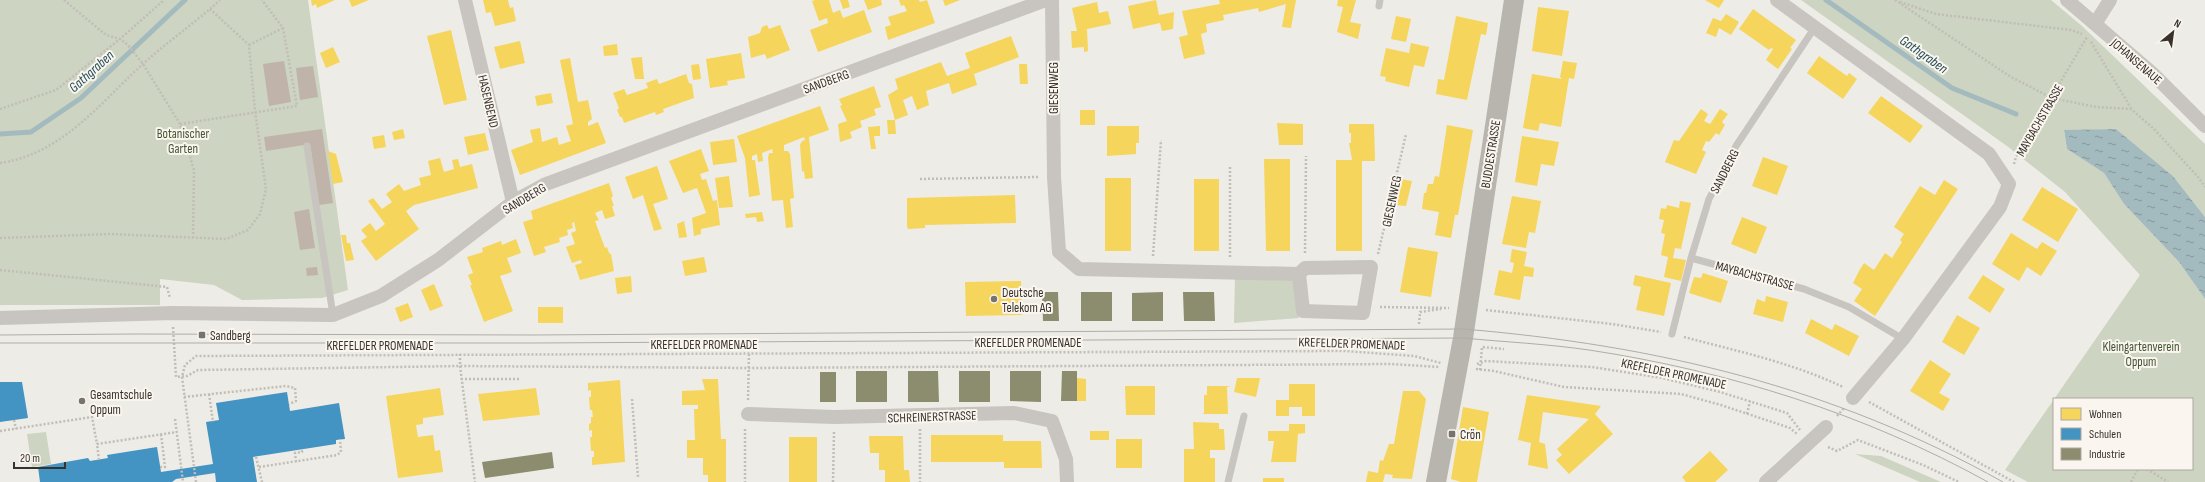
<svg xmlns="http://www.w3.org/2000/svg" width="2205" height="482" font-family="'Sofia Sans Condensed',sans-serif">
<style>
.green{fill:#cdd4c1;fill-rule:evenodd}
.water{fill:url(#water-ripples)}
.homes{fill:#f6d55c}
.schools{fill:#4393c3}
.industry{fill:#8c8c6e}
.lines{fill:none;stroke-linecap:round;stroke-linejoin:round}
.stream{stroke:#a3babe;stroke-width:5}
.building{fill:#c0b3a9}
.path{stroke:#c1bdb7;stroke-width:2.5;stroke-dasharray:2 2;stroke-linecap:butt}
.lane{stroke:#c8c4bf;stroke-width:7}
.street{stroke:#c8c4bf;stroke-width:14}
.secondary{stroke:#b8b5af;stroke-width:20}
.tram{stroke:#b0ada9;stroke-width:1}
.poi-dot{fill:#78736d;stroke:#faf6ef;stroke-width:1.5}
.labels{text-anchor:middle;stroke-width:4;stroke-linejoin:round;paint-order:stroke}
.street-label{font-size:13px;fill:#39322c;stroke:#faf6ef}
.park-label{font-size:13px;fill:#435532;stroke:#faf6ef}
.poi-label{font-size:13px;fill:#39322c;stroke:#faf6ef;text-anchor:start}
.water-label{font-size:14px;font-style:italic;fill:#254d57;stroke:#faf6ef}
</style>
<defs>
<pattern id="water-ripples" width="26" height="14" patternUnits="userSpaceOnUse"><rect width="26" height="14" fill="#a3babe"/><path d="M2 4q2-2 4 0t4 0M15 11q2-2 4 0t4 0" fill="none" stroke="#86989b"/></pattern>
</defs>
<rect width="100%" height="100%" fill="#eeece6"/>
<!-- green -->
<path class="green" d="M0,0H308L348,290L322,298L242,300L214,285L160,279V305H0Z
M1801,0H2051L2082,26L2205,144V217L2173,176L2116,129L2064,131L2067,149L2104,173L2124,204L2179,262L2205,299V482H2028L2005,470L2140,275L2065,192L2007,146ZM2054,399H2192V469H2054Z
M1235,276L1295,277L1299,318L1234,323Z
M46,432L51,464L32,467L27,434Z
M1855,454L1881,456L1941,482H1920Z"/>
<!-- water -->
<path class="water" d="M2116,129L2173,176L2205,217V299L2179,262L2124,204L2104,173L2067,149L2064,130Z"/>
<!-- homes -->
<path class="homes" d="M311,0H335L317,8L316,4L312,6Z
M349,0H369L352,7Z
M483,0H508L510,8L513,7L516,21L495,26L491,12L486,13Z
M815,0H829L833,13L840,10L843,18L864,10L872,32L818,52L810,30L828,23L827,18L819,21L812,1Z
M840,0H848L850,7L843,9Z
M864,0H881L882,5L868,10Z
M899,0H919L920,2L927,0L935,23L888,40L885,27L891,25L888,17L907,11L904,5L901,6Z
M943,0H960L945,6Z
M1156,0L1159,15L1174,12L1173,29L1162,31L1160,23L1133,29L1128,6Z
M1219,0H1296L1291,28L1282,27L1286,4L1259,12L1258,8L1223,15L1224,20L1206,24L1207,32L1201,34L1205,54L1184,59L1179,37L1188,35L1182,11L1220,4Z
M1338,0H1356L1350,22L1361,24L1358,39L1337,32L1343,7L1337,6Z
M1705,0H1724L1719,8Z
M1097,2L1099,13L1108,11L1111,24L1087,29L1088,51L1084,52V47L1072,48L1071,31H1077L1072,8Z
M1538,7L1569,11L1562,56L1532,51Z
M1753,9L1796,40L1790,48L1792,49L1778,69L1766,60L1773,49L1771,48L1769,50L1739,29Z
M1726,14L1739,22L1731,35L1719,28L1716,37L1706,33L1713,18L1721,21Z
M1396,16L1411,19L1406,42L1391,39Z
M1456,16L1488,23L1486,35L1481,34L1467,100L1436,94L1438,79L1444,80Z
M767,25L769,29L780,25L790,50L767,59L765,54L751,58L748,37L760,33L762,27Z
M451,30L467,100L444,105L427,36Z
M1011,36L1019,57L974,74L977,85L952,94L949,83L926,91L929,105L917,110L912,96L903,100L908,115L895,120L896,134H888L887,120H895L888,95L898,89L895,79L941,62L947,76L970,68L965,53Z
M520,41L525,63L500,69L494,47Z
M1411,43L1429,47L1424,67L1414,65L1409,87L1385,81L1386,77L1380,76L1386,48L1409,53Z
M617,44L618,55L604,56L603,46Z
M333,47L340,62L326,68L320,53Z
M741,53L745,78L727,81L728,85L710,88L706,59Z
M1819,56L1847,76L1849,73L1857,79L1843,99L1807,73Z
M642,57L644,79H635L631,58Z
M570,58L578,102L588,100L592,119L588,122V126L598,122L606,143L520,175L511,150L533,142L530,130L540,128L542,142L557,137L559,145L571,141L566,126L573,124L560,60Z
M1563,61L1577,63L1574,79L1569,78L1561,127L1540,123L1538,131L1523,128L1532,74L1562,79L1560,77Z
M699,64L701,79L693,80L691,65Z
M1019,64H1027L1028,84H1020Z
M686,74L689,83L692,84L694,98L663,109L664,112L656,115L655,112L624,123L622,117H620L617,110L619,108L613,93L624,89L627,95L648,88L646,83L657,79L659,84Z
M874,86L881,107L874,109L876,115L860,121L862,127L850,132L852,138L840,142L838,124L847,121L840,106L842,105L839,99Z
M551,93L553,103L537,106L535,96Z
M1881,96L1923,126L1910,143L1868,113Z
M820,106L829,130L809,137L813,178L805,179L804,171L802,172L800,145L802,141L805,140L804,137L784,145V151H788L790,154L794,198L790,199L793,227L786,228L783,200L772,201L768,158L769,153H773L772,149L762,153L763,161L758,162L757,154L752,156V160H755L760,195L749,197L745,158L737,136Z
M1701,109L1708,114L1704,121L1710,124L1720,109L1728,114L1722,122L1725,125L1719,135L1716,133L1709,142L1706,141L1702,150L1706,152L1696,174L1665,162L1674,140L1679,141Z
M1080,110H1095V125H1080Z
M1277,123L1303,124V145H1279Z
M1349,124H1374L1375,161H1362V251H1336V160H1352L1349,143H1351V133H1349Z
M1447,125L1473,130L1458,215H1455L1451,238L1435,235L1439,212L1422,209L1424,193H1426L1428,184H1433L1435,176L1439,177Z
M880,126V136H874L876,149H871L868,127Z
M1107,126H1139V143H1136V154L1107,156Z
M403,129L405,138L394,140L392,132Z
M485,133L489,150L468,155L464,137Z
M384,135L386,147L374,149L372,137Z
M1522,136L1559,142L1554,166L1541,164L1537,186L1515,182Z
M734,139L737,162L713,165L710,142Z
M701,149L709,171L700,174L702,180L706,179L713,201L717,200L720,225L701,229V234L694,236L692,218L706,213L697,188L683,193L669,161Z
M328,151L336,154L343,182L333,184Z
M1763,157L1788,166L1777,195L1752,186Z
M440,158L444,172L454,169L452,160L458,159L460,167L472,164L478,188L414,205L406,211L419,229L376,261L361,241L367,237L361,230L370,223L376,231L385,224L368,201L373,198L382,209L392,202L386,194L399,184L404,191L421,185L419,178L431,175L428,161Z
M1264,159H1290V251H1266Z
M657,166L668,199L653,204L662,229L654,231L643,195L633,199L625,177Z
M729,176L733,207L719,208L715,178Z
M1105,178H1131V251H1105Z
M1194,179H1219V251H1194Z
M1400,179L1412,181L1406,206L1395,205Z
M1944,180L1958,189L1875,316L1854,301L1862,289L1853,283L1859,271L1864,263L1874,270L1885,253L1892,258L1902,242L1900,240L1904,234L1894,227L1920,186L1935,195Z
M609,183L613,196L611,198L614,206H612L615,216L605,219L602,210L595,213L599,220L595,221L605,248L607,247L609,253L611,254L614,271L580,280L575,265L582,263L581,260L572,263L566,247L575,244L571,233L576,231L574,222L572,223L573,228L567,230L568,235L559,238L560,242L544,247L546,252L534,256L523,222L533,219L531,211Z
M2042,187L2078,209L2058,242L2022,220Z
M1015,195L1016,223L925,225V228L908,229L907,226V198Z
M1512,196L1541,201L1535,233L1529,232L1526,248L1502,244Z
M1680,201L1691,203L1681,249L1675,248L1673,258L1686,260L1681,281L1664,277L1668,257L1661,255L1665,234L1661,233L1664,220L1659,219L1661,208L1666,209L1667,205L1679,208Z
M762,212L764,221L757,222L756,217L746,218L745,214Z
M1742,217L1767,227L1756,254L1731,244Z
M684,221L687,237L679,238L677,224Z
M2011,233L2037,249L2042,242L2057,251L2041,276L2027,267L2019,281L1992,264Z
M341,235H346L347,243H350L354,260L346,261Z
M516,239L521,253L507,258L512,272L500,276L513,311L484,322L470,285H472L468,275L473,273L467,257L483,252L482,248L501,241L502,245Z
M1408,247L1438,252L1431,297L1400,292Z
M1512,249L1527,252L1524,266L1534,268L1533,277L1524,276L1520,300L1494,295L1499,270L1512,273L1514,263L1510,262Z
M704,257L707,272L685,276L682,261Z
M1703,273L1728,281L1721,303L1689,293L1694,277L1701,278Z
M1635,275L1671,283L1664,316L1636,310L1641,287L1633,285Z
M1983,275L2005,289L1990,313L1968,298Z
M631,276L632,292L617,294L615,278Z
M1021,281L1022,315L966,316L965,282Z
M434,284L443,306L430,311L421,290Z
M1766,296L1788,302L1783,322L1753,314L1757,299L1765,302Z
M408,303L413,317L400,322L395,308Z
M538,307H563V323H538Z
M1957,315L1980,328L1964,355L1942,342Z
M1811,319L1832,330L1835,324L1859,336L1849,356L1805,333Z
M1930,360L1951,374L1939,393L1950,399L1943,411L1910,391Z
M1077,378L1086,379V401H1077Z
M1237,378H1260L1256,397L1234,392Z
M702,379H718L721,439H726V482H708V475H703V458H687V440H695L694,409H698V405H682V391L705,390Z
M620,380L625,462L592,465V457H594V451H591L590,437H592V430L589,431V424L591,423V417H593L592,410H590L589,397H591V390L588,391V383Z
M1289,384H1315V416H1302V407H1289V416H1276V400H1289Z
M1125,386H1155V415H1126Z
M1207,386H1231L1227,387L1228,414H1202L1204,413V395H1207Z
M440,388L444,415L423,418V424L416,425L418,437L433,435L435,451L440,450L443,472L398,478L386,396Z
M536,388L540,415L483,421L478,394Z
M1403,391H1419L1426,399L1412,479L1392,478L1393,475L1385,474L1383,482H1366L1368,471L1378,473L1380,460L1383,461L1389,444H1394Z
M1527,395L1601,406L1595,414L1613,434L1569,474L1556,460L1562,455L1557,449L1589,419L1543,412L1539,442L1545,444L1548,469L1528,465L1531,443L1518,440Z
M1463,407L1489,412L1477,482H1461L1451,479Z
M1193,422L1219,423V429H1224L1225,450H1210V458H1215V482H1184V449H1194Z
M1289,424H1305V433L1298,434L1296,462H1271L1274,441H1268V431H1289Z
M1090,431H1109V440H1090Z
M931,435H1003V441H1041L1042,468H1004V462H931Z
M869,436H903L904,470H909L910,482H885V470H879V453H870Z
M789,437H817V482H789Z
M1116,439H1142V468H1116Z
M1710,451L1728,470L1715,482H1686L1682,477Z
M1263,478H1284V482H1263Z"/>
<!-- schools -->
<path class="schools" d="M0,382H22L28,418L0,422Z
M287,392L290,411L339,403L345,439L336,440V444L253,457L257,482H216L215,473L176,479L172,482H40L38,467L88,458L90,461L108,458L107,455L157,447L161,472L213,464L206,422L219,420L216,403Z"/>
<!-- industry -->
<path class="industry" d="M1042,292H1058L1059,321H1043Z
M1081,292H1112V321H1081Z
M1163,292V321H1132V293Z
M1183,292H1214L1215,321H1184Z
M856,371H887V402H856Z
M908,371H938L939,402H908Z
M959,371H990V402H959Z
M1010,371H1041V402L1010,401Z
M1062,371H1077V401H1061Z
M820,372H836V402H820Z
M552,452L554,468L485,478L482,462Z"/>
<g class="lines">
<!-- stream -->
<path class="stream" d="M1826,0L1952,88L2016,114
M0,134L31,132L81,98L185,0"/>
</g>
<!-- building -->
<path class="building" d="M284,61L291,102L269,106L263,64Z
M313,66L318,97L300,100L296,68Z
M322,129L333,203L319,205L310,144L266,151L264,137Z
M309,209L315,248L300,250L294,212Z
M317,267L318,275L307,276L306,268Z"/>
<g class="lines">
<!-- path -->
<path class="path" d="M64,0L106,35L120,39L128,45L143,64L180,124L194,170L193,237
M1895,0L2011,77L2052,98L2096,107L2131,109L2154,129L2199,178L2205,187
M1900,2L1936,14L2071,30L2082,34
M2091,42L2131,108
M249,45L283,28
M0,109L56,90L120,39L164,0
M180,124L297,106L283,28L262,0
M0,163C62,154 99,104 143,64C167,42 195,23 220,0
M2014,164L2016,157L2087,37
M920,179L1039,177
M0,238L111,234L226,239L248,230L260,214L266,189L255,111L249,45L210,9
M1305,253L1306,156
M1378,254L1406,134
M1153,256L1161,140
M1230,257V167
M0,270L167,287L170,298
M1380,307L1449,308
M1486,310L1612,324L1661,332
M1419,324L1420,312L1441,309
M173,327L176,377L187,376L198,370L460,366L749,368L1392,364L1439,367
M1684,337C1737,351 1793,363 1843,387
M460,354V366L475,482
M1477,364L1486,361L1592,367L1662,378L1720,392L1787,413L1800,430
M1476,369L1494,371L1564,387L1681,394L1721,405L1790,428L1797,434
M1480,370L1482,347L1504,349
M461,379H521
M209,394L213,422
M184,397L286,386L295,388L296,401L289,404
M632,399L638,477
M748,400L749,353
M1869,402L2014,482
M1747,414L1750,401
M1837,416L1844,408
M175,419L183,482
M14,420L16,429
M745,429V482
M920,429V482
M0,431L92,417L97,444
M1828,447L1837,451L1858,440L1923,465L1959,482
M256,457L262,482
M99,460L97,444L177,432
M296,462L295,453L302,452V450
M160,467H165L161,434
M259,467L337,455L341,452L340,439
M2147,469L2168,482
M196,482L182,377L185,365L196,356L1345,351L1414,356L1441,363
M833,482L834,432
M2131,482L2138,469"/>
<!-- lane -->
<path class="lane" d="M1379,6L1380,0
M307,146L333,315
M1691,258L1804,289L1849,307L1903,339
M1672,334L1691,258L1709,199L1736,146L1815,27
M1228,482L1244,416"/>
<!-- street -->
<path class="street" d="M465,0L513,202
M1052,0L1054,177L1059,252L1079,269L1299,274
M1777,0L1989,154L2009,184L2000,207L1903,339L1853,398
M2067,0L2152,73L2205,126
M2095,24L2110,0
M1371,267L1363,313L1303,311L1299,274L1305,268Z
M0,318L173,313L333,315L381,296L438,260L513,202L546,184L1046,0
M748,414L834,417L1014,413L1052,421L1066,459L1067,482
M1766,482L1826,427"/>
<!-- secondary -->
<path class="secondary" d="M1436,482L1463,338L1514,0"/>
<!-- tram -->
<path class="tram" d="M0,335L136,334L533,335L1463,329C1656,345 1833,387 2003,482
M0,343H533L1463,338C1505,342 1548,344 1589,350C1728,371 1865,414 1988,482"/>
</g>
<!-- markers -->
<g class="poi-dot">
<circle cx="994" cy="299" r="4"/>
<rect x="198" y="331" width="8" height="8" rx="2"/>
<circle cx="82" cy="401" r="4"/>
<rect x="1448" y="430" width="8" height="8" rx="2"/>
</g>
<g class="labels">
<!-- street labels -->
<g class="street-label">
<text transform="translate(2137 61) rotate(41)" y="5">JOHANSENAUE</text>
<text transform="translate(826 81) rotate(-20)" y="5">SANDBERG</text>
<text transform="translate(1053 88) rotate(-90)" y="5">GIESENWEG</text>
<text transform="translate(489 101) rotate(77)" y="5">HASENBEND</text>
<text transform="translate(2039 120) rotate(-60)" y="5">MAYBACHSTRASSE</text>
<text transform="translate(1490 154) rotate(-81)" y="5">BUDDESTRASSE</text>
<text transform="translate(1724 171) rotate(-63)" y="5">SANDBERG</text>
<text transform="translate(524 198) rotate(-31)" y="5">SANDBERG</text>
<text transform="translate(1391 201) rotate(-78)" y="5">GIESENWEG</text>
<text transform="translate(1755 275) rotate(15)" y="5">MAYBACHSTRASSE</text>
<text x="1028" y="347">KREFELDER PROMENADE</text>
<text transform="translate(1352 343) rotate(2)" y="5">KREFELDER PROMENADE</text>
<text x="704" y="349">KREFELDER PROMENADE</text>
<text x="380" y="350">KREFELDER PROMENADE</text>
<text transform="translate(1674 373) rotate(12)" y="5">KREFELDER PROMENADE</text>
<text transform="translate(932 416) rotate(-2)" y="5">SCHREINERSTRASSE</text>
</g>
<!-- park labels -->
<g class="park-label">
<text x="183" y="138">Botanischer<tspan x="183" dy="15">Garten</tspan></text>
<text x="2141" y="351">Kleingartenverein<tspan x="2141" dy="15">Oppum</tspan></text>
</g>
<!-- poi labels -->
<g class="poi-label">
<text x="1002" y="297">Deutsche<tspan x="1002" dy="15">Telekom AG</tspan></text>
<text x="210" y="340">Sandberg</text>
<text x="90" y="399">Gesamtschule<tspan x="90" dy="15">Oppum</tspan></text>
<text x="1460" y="439">Crön</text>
</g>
<!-- water labels -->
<g class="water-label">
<text transform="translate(1924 54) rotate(35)" y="5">Gathgraben</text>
<text transform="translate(91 71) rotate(-42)" y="5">Gathgraben</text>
</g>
</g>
<!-- legend -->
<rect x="2053" y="398" width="140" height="72" fill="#faf6ef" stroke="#ada8a1"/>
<rect x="2061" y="408" width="20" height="12" fill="#f6d55c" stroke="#ada8a1"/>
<text x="2089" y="418" font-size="12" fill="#39322c">Wohnen</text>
<rect x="2061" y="428" width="20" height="12" fill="#4393c3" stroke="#ada8a1"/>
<text x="2089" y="438" font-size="12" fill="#39322c">Schulen</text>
<rect x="2061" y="448" width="20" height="12" fill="#8c8c6e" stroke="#ada8a1"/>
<text x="2089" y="458" font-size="12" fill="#39322c">Industrie</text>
<!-- north arrow -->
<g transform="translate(2173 32) rotate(29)" stroke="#faf6ef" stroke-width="3" paint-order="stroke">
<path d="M0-3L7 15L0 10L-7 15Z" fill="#39322c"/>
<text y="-6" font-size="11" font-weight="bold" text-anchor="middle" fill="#39322c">N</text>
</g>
<!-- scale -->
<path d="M14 462v6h51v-6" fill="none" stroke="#39322c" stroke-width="2"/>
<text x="20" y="462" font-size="12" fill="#39322c" stroke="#faf6ef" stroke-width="3" paint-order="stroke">20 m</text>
</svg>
